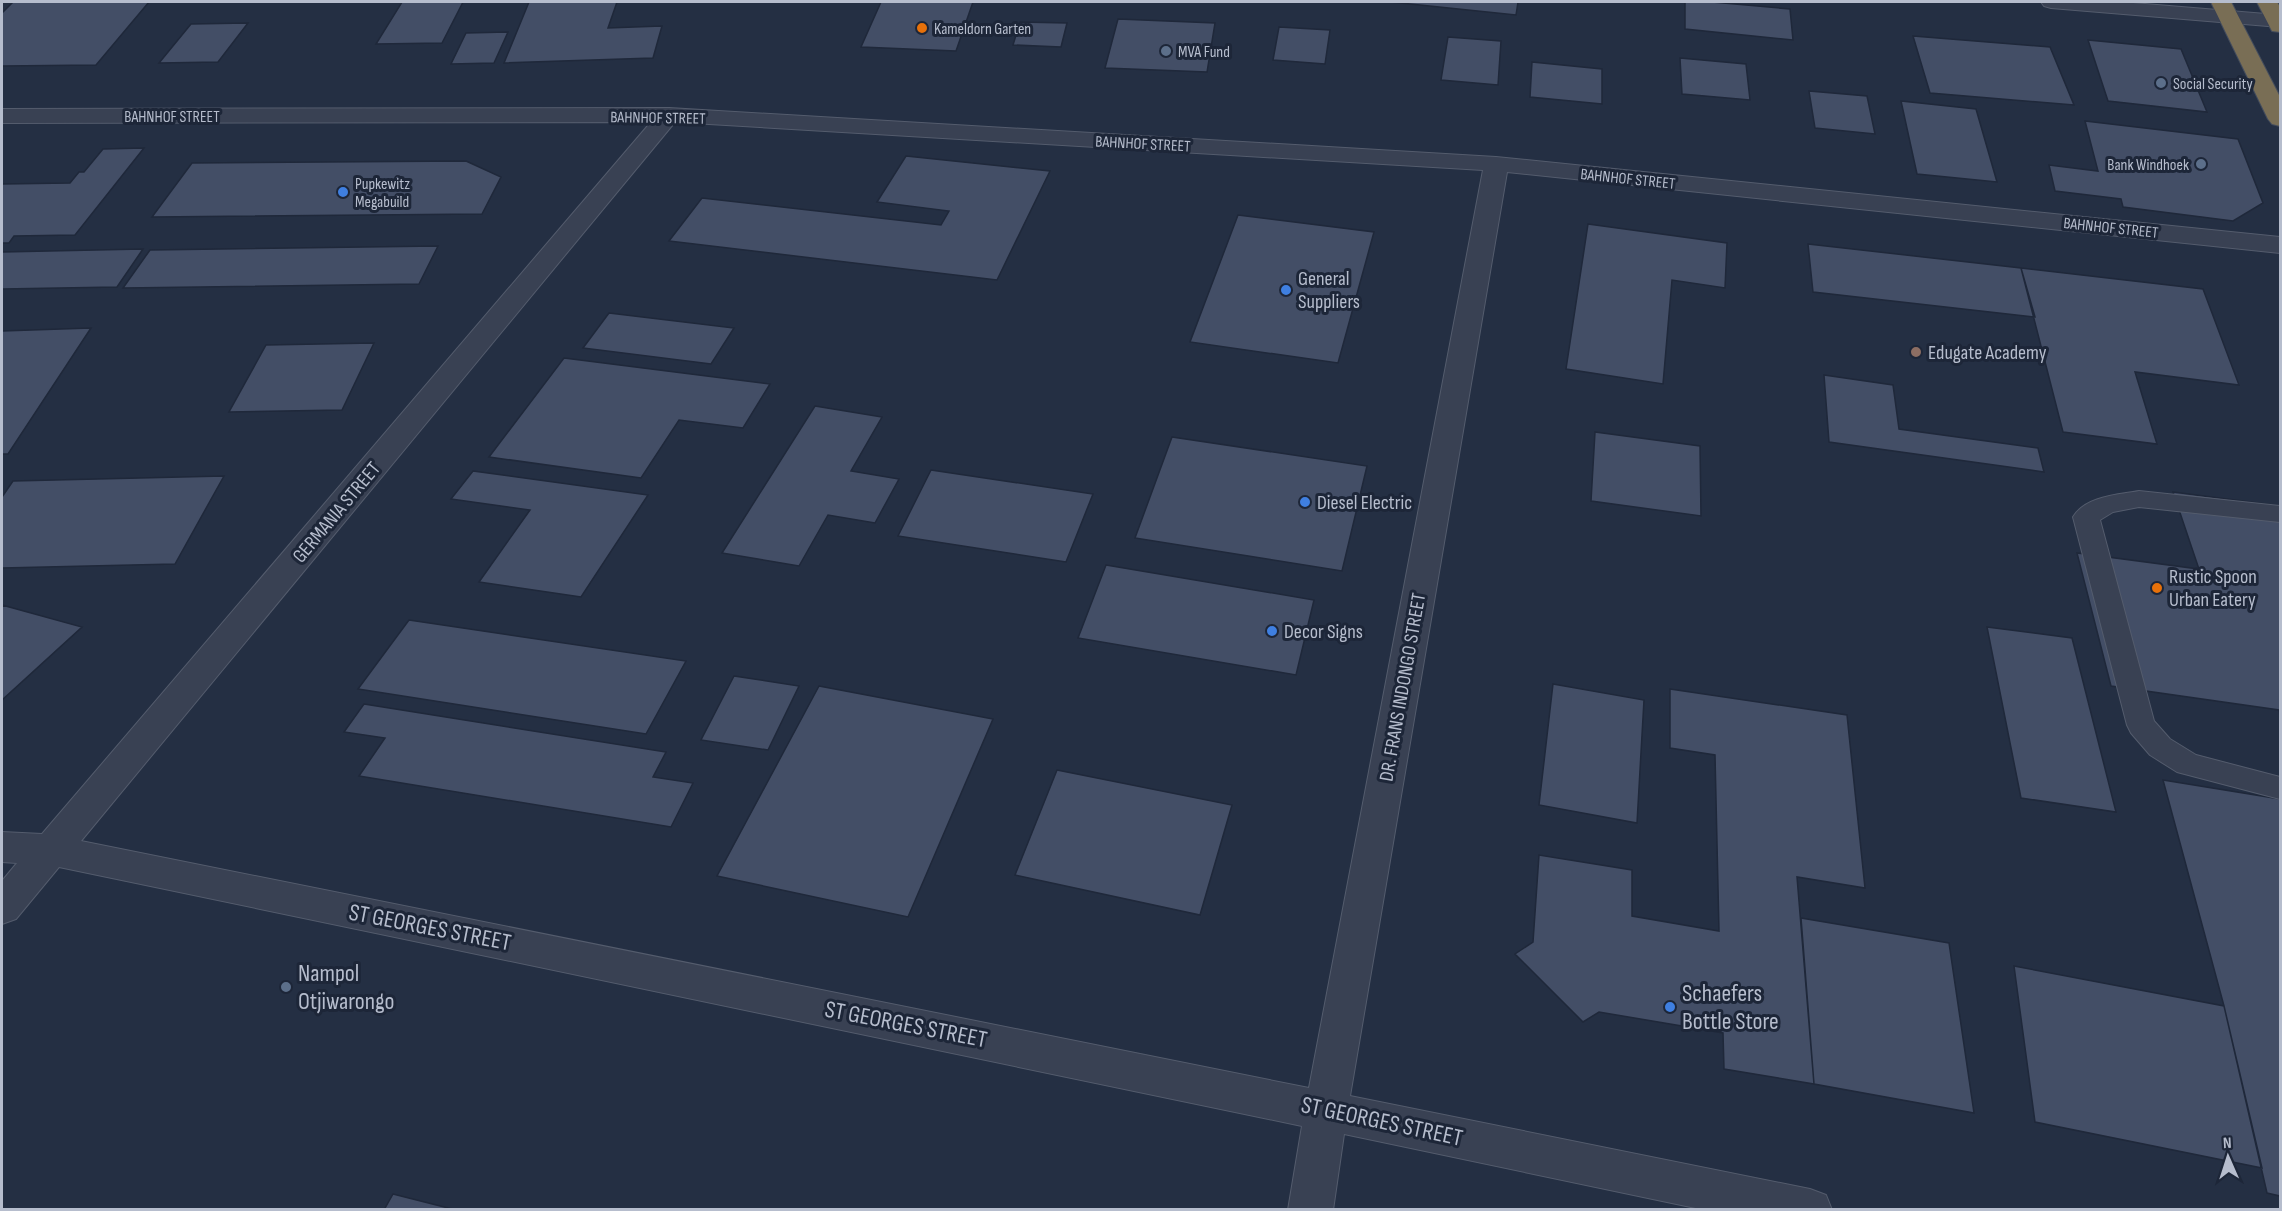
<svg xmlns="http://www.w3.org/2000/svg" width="2282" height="1211" font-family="'Sofia Sans Condensed',sans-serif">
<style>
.building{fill:#434e66;stroke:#1f283a;stroke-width:1.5}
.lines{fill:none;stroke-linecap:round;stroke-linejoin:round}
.lane-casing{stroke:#545c6d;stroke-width:2}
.street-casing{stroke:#545c6d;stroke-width:2}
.highway-casing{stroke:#434c5d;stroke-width:2}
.lane{fill:#394153;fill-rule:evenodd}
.street{fill:#394153;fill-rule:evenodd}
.highway{fill:#796e55;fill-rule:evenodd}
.food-dot{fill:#e8710a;stroke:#1d2638;stroke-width:2}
.service-dot{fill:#5c6f8a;stroke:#1d2638;stroke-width:2}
.shop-dot{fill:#3f7fe0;stroke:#1d2638;stroke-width:2}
.education-dot{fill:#8d6e63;stroke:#1d2638;stroke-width:2}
.labels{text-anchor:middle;stroke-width:6;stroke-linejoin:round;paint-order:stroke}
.far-poi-label{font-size:16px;fill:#b6bdcd;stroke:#1d2638;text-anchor:start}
.far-street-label{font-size:16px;fill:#b6bdcd;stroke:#1d2638}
.poi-label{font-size:20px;fill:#b6bdcd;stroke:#1d2638;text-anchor:start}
.street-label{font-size:20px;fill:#b6bdcd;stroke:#1d2638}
.near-street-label{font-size:24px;fill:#b6bdcd;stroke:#1d2638}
.near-poi-label{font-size:24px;fill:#b6bdcd;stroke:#1d2638;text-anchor:start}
</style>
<rect width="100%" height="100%" fill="#242f43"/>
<!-- building -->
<path class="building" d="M13,2H149L96,65L2,66V13Z
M402,2H463L442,43L376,44Z
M529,2H617L608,28L662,26L653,58L504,63Z
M881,2H973L956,51L861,47Z
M1391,2H1518L1516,15Z
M1685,2H1712L1790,9L1793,40L1685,29Z
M1118,19L1215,23L1207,72L1105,68Z
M1020,22L1067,23L1061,47L1013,45Z
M248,23L218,62L159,63L191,24Z
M1279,27L1330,30L1325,64L1273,60Z
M508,32L494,63L451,64L466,33Z
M1913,36L2050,47L2074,105L1930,93Z
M1448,37L1501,41L1498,85L1441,80Z
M2088,40L2181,49L2207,112L2108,101Z
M1680,58L1746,64L1750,100L1682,94Z
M1532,62L1602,69V104L1530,97Z
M1809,91L1867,96L1875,134L1815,128Z
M1901,101L1976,109L1997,182L1917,174Z
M2085,121L2238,139L2263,203L2233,221L2123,207L2121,199L2055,191L2049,165L2098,171Z
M144,148L75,235L14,236L9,243H2V184L70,183L79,172H84L103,149Z
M906,156L1050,171L997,280L669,241L702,198L941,225L949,211L877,202Z
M466,161L501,177L482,214L152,217L192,163Z
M1238,215L1374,232L1338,363L1190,342Z
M1588,224L1727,243L1725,288L1672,280L1663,384L1566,369Z
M1808,244L2021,268L2035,317L1813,292Z
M438,246L419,284L123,288L150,250Z
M143,249L117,287L2,289V252Z
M2021,268L2203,289L2239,385L2135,372L2157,444L2063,432Z
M609,313L734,328L711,364L583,348Z
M91,328L8,454H2V331Z
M374,343L342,410L229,412L266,345Z
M564,358L770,384L743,428L679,420L641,478L489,457Z
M1824,375L1893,385L1899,429L2038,448L2044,472L1829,442Z
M815,406L882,417L851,471L899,479L875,523L828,515L799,566L722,553Z
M1595,432L1700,446L1701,516L1591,501Z
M1172,437L1367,466L1342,571L1135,538Z
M931,470L1093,494L1066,562L898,536Z
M473,471L648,495L581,597L479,582L530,510L451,499Z
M224,476L175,564L2,568V497L13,481Z
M2173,492L2280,506V716L2279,710L2111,686L2077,553L2199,569Z
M1106,565L1314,600L1296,675L1078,638Z
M2,605L82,627L2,700Z
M409,620L686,661L646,734L358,689Z
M1987,627L2072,638L2116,812L2021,798Z
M734,676L799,686L768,750L701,740Z
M1553,684L1644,700L1637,823L1539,805Z
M819,686L993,719L908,917L717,876Z
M1670,689L1847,715L1865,888L1797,877L1814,1084L1724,1069L1723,1033L1599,1012L1583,1022L1515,954L1533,942L1539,855L1632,870V916L1719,931L1715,755L1670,748Z
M364,704L666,752L653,777L693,783L671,827L359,776L385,738L344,732Z
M1057,770L1232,805L1200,915L1015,875Z
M2163,780L2280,799V1196L2267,1193L2224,1006Z
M1801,918L1949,943L1974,1113L1814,1084Z
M2014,966L2224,1006L2262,1168L2035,1122Z
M393,1194L456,1210H384Z"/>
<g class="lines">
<!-- lane casing -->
<g class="lane-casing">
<path id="lane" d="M2139,491L2280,506V522L2139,507L2113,512L2100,520L2154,721L2170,739L2196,755L2280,777V799L2177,772L2150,755L2131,733L2127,725L2073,517C2086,496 2117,495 2139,491Z"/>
</g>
<!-- street casing -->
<g class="street-casing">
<path id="street" d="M2041,2H2121L2278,15H2280V27L2051,8L2044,6Z
M669,108L1496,157L2280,237V253L1507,172L1350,1096L1810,1189L1826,1195L1832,1210H1705L1344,1134L1333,1210H1288L1302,1126L59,867L16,919L2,924V881L17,863L2,862V832L42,834L651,122L2,123V109ZM675,122L1483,170L1309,1088L81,841Z"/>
</g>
<!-- highway casing -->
<g class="highway-casing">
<path id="highway" d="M2211,2H2231L2280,97V126L2272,124L2268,119Z
M2257,2H2277L2280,7V32L2272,31Z"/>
</g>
<!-- lane -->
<use href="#lane" class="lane"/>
<!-- street -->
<use href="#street" class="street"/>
<!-- highway -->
<use href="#highway" class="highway"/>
</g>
<!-- markers -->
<g class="food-dot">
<circle cx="922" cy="28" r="6"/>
<circle cx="2157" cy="588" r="6"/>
</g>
<g class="service-dot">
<circle cx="1166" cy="51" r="6"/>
<circle cx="2161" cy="83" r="6"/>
<circle cx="2201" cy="164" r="6"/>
<circle cx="286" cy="987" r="6"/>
</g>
<g class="shop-dot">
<circle cx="343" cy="192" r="6"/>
<circle cx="1286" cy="290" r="6"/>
<circle cx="1305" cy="502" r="6"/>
<circle cx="1272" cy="631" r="6"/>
<circle cx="1670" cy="1007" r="6"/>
</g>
<circle class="education-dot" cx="1916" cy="352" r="6"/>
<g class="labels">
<!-- far-poi labels -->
<g class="far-poi-label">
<text x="934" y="34">Kameldorn Garten</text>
<text x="1178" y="57">MVA Fund</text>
<text x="2173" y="89">Social Security</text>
<text x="2189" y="170" text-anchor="end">Bank Windhoek</text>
<text x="355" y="189">Pupkewitz<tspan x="355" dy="18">Megabuild</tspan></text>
</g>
<!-- far-street labels -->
<g class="far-street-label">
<text x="172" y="122">BAHNHOF STREET</text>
<text transform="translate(658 117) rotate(1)" y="6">BAHNHOF STREET</text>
<text transform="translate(1143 143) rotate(3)" y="6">BAHNHOF STREET</text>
<text transform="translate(1628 178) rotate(6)" y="6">BAHNHOF STREET</text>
<text transform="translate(2111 227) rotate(6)" y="6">BAHNHOF STREET</text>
</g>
<!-- poi labels -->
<g class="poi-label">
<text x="1298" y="285">General<tspan x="1298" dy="23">Suppliers</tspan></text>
<text x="1928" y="359">Edugate Academy</text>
<text x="1317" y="509">Diesel Electric</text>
<text x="2169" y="583">Rustic Spoon<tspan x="2169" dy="23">Urban Eatery</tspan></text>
<text x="1284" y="638">Decor Signs</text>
</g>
<!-- street labels -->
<g class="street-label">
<text transform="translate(336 512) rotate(-50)" y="7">GERMANIA STREET</text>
<text transform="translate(1402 687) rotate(-80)" y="7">DR. FRANS INDONGO STREET</text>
</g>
<!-- near-street labels -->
<g class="near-street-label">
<text transform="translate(430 927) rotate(11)" y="8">ST GEORGES STREET</text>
<text transform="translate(906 1024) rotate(11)" y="8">ST GEORGES STREET</text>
<text transform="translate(1382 1121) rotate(12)" y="8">ST GEORGES STREET</text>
</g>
<!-- near-poi labels -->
<g class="near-poi-label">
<text x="298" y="981">Nampol<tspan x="298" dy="28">Otjiwarongo</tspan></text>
<text x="1682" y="1001">Schaefers<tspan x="1682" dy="28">Bottle Store</tspan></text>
</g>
</g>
<!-- border -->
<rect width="2282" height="1211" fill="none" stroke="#b6bdcd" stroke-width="6"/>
<!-- north arrow -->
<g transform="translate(2228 1157) rotate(357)" stroke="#1d2638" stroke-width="4.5" paint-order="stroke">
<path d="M0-4.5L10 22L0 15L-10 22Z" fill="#b6bdcd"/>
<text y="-9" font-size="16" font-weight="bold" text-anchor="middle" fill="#b6bdcd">N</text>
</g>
</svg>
